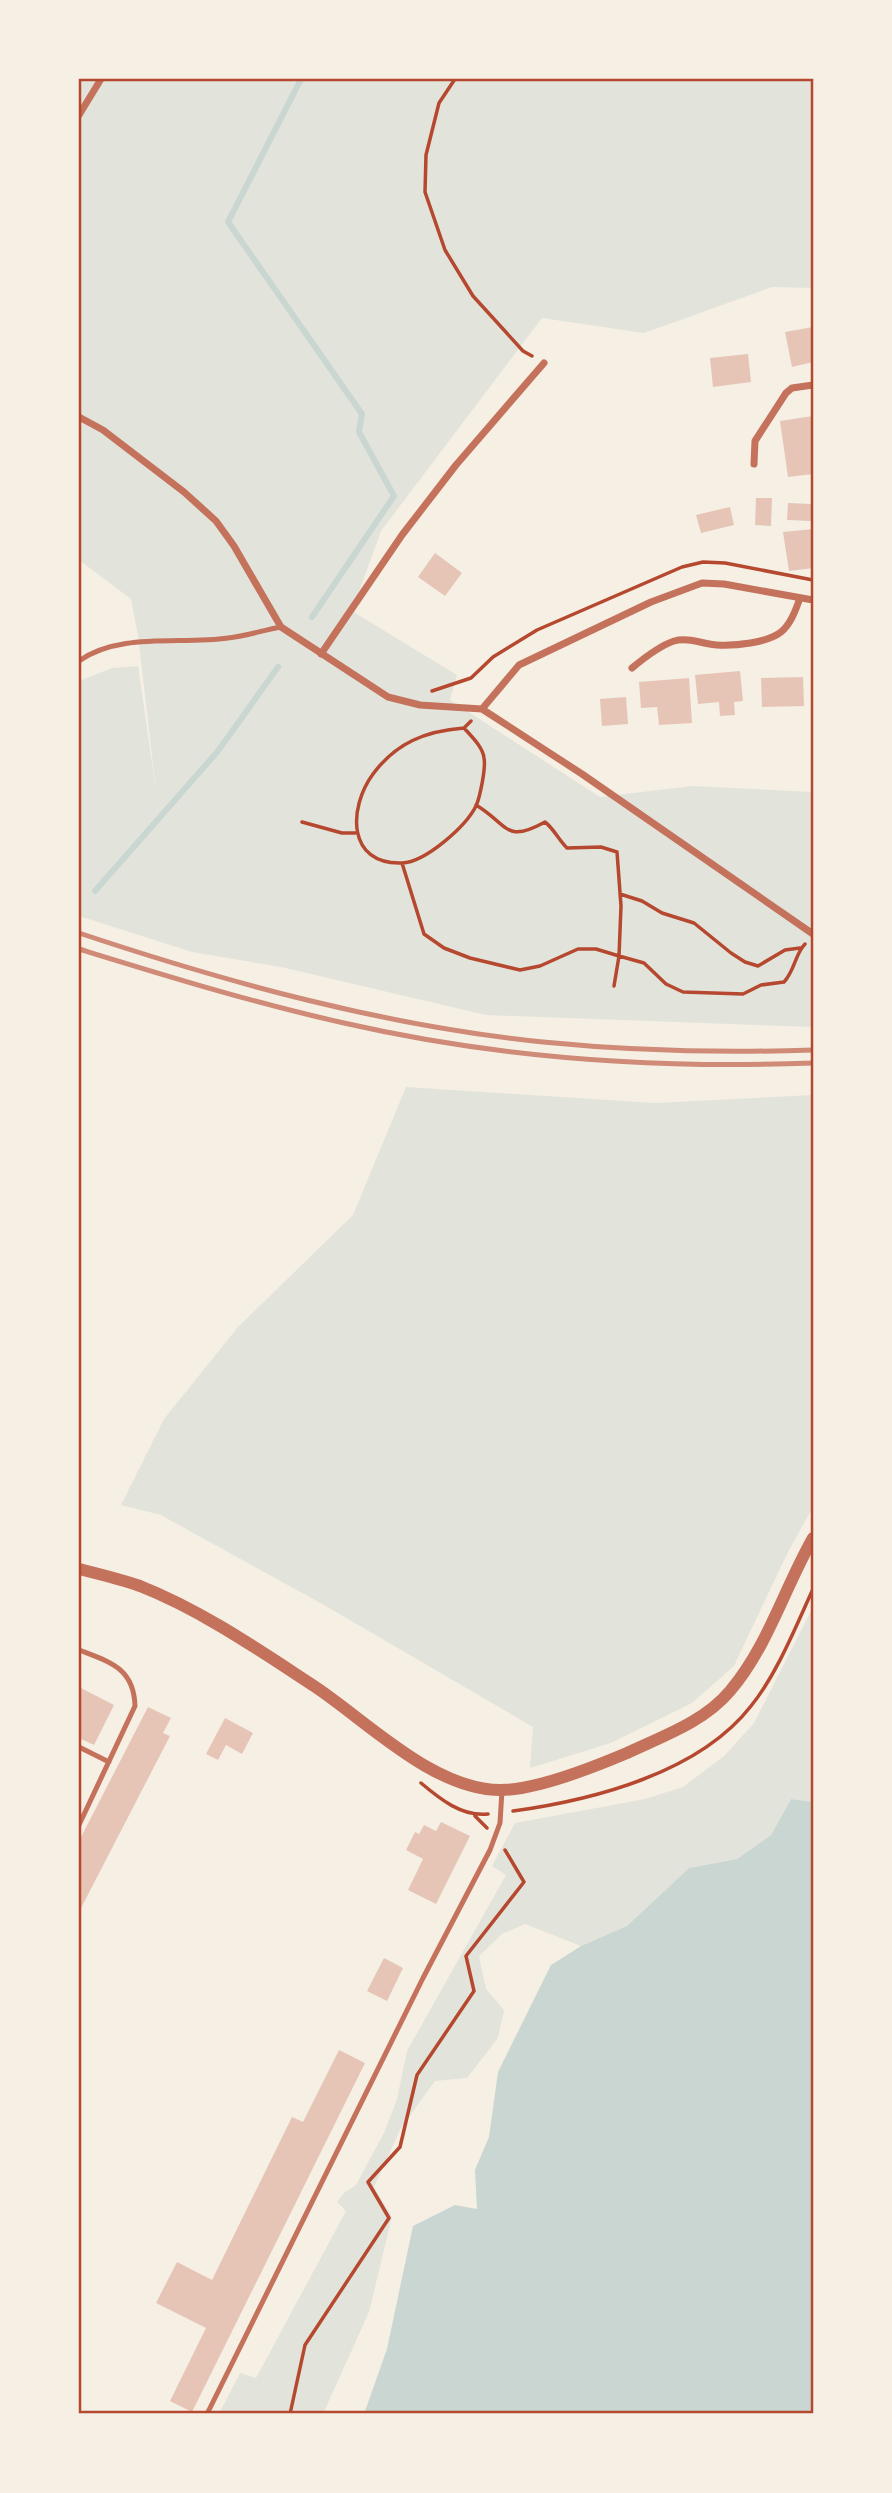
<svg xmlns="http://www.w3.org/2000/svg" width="892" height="2493" font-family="Raleway,sans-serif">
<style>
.green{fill:#e2e4dc}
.water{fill:#c9d6d2}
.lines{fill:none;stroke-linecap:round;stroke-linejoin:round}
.stream{stroke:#c9d6d2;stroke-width:6}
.building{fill:#e6c5b7}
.path{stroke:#b5482f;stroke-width:3.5}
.service{stroke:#c5725c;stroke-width:5}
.minor{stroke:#c5725c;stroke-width:7}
.tertiary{stroke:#c5725c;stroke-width:12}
.rail{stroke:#cf8b77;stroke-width:5}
.neatline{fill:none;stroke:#b5482f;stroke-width:2.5}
</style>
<rect width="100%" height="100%" fill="#f6efe4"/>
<!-- green -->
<path class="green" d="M79,79H813V288L772,287L644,333L542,318L381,531L352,611L457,675L450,700L600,797L692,786L813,792V1027L486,1015L281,967L192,952L79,916V681L112,668L138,666L156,790L138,636L131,599L79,560Z
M406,1087L655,1103L813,1095V1507L787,1554L734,1666L692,1703L611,1743L530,1768L533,1727L324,1605L186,1529L161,1515L121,1505L164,1419L238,1327L353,1215Z
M813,1607V1802L791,1799L771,1835L737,1859L689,1868L627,1926L581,1946L525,1924L502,1934L479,1956L486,1989L504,2010L498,2038L467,2078L435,2081L401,2128L374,2187L392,2217L369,2312L323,2414H219L240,2373L256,2378L346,2211L337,2202L345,2192L356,2185L384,2133L397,2099L407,2051L506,1875L492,1866L515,1823L645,1799L683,1787L724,1756L754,1723Z"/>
<!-- water -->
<path class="water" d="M791,1799L813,1802V2414H364L387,2349L413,2226L455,2205L477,2209L475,2170L489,2137L498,2072L551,1965L581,1946L627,1926L689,1868L737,1859L771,1835Z"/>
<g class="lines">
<!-- stream -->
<path class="stream" d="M301,79L228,222L362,414L359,432L394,496L312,617
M95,891L218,751L278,667"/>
</g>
<!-- building -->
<path class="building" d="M813,327V362L792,367L785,332Z
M748,354L751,382L713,387L710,358Z
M813,416V474L788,477L780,421Z
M756,498H772L771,526L755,525Z
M788,503L812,504L811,521L787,520Z
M730,507L734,525L701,533L696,515Z
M813,529V568L789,571L783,532Z
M435,553L462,573L445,596L418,577Z
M740,671L743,701L734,702L735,715L720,716L719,702L698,704L695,675Z
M803,677L804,706L762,707L761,678Z
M689,678L692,723L659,725L657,707L641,708L639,682Z
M626,697L628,724L602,726L600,699Z
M79,1687L114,1705L94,1745L79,1738Z
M148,1707L171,1718L163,1733L170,1736L79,1912V1841Z
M225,1718L253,1733L242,1754L226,1745L218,1760L206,1754Z
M441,1822L470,1836L436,1904L408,1890L423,1859L406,1850L415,1832L419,1834L424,1825L436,1831Z
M384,1958L403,1968L387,2001L367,1991Z
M339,2050L365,2063L192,2412L170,2401L206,2328L156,2303L177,2262L212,2280L292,2117L303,2122Z"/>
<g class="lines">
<!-- path -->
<path class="path" d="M455,79L439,103L426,155L425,192L445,250L473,296L523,351L532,356
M432,691L471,678L493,657L537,630L682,567L703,562L725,563L813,580
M464,728C471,736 483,747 484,758C486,768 480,797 476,806C466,826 426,862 402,863C347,865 348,808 373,774C396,743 425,731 464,728L471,721
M302,822L342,833H355
M402,863L424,934L444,948L470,958L520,970L540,966L578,949H596L619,956L621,906L617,852L601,847L567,848C558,839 554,829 545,822C505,844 509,825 476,805
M620,894L642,901L662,913L694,923L731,953L745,962L758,966L785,950L800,948
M614,986L619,956L644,963L666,984L683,992L743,994L761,985L784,982C795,970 795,954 805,944
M421,1783C440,1799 462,1817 488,1814
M513,1811C593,1800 699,1773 751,1706C777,1674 796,1626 813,1589
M475,1816L487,1828
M290,2414L305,2345L389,2218L368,2182L400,2147L417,2075L474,1991L466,1956L524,1882L505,1850"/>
<!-- service -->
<path class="service" d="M79,661C120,632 180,645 228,638C246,636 264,630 281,627
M79,1650C110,1662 134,1668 135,1706L79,1825
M79,1747L109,1762
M207,2414L423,1978L490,1850L500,1823L502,1790"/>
<!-- minor -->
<path class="minor" d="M79,115L101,79
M79,417L103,430L184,492L216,521L234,546L281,627L388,697L420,705L482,709L519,665L651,602L702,583L724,584L813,600
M754,464L755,441L786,393L792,388L813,385
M321,654L402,535L456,465L544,363
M632,668C644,658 659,646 674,641C688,637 703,644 717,645C735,646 767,643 781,632C791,624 796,609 800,598
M482,709L582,774L813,934"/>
<!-- tertiary -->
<path class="tertiary" d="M79,1569C99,1574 120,1579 140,1586C201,1610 259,1650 314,1686C367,1721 433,1790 501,1790C537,1790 594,1767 627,1753C663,1736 704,1722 730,1691C768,1646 784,1589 813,1538"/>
<!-- rail -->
<path class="rail" d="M79,933C229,983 385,1026 543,1042C633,1051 723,1053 813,1050
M79,949C167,976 254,1003 344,1023C497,1058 657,1069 813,1063"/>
</g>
<!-- border -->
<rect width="892" height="2493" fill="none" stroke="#f6efe4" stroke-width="161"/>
<rect x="80" y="80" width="732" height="2332" class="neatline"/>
</svg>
